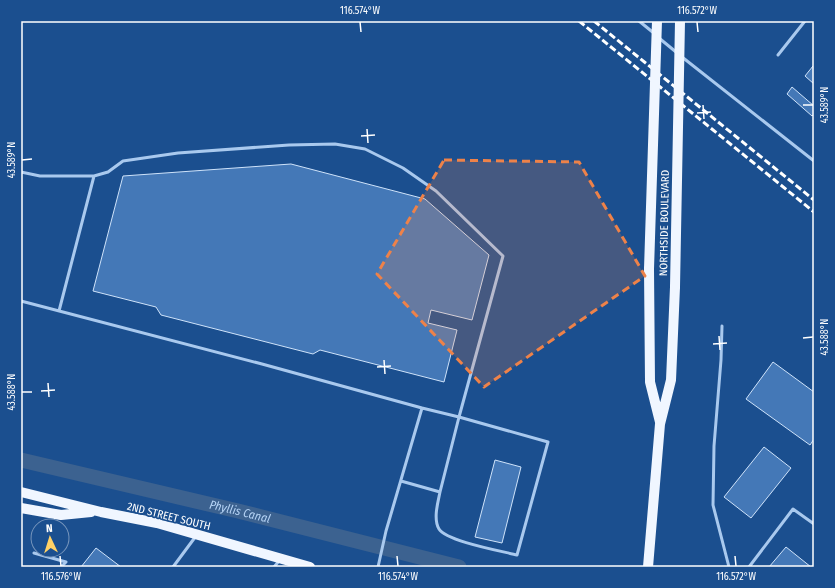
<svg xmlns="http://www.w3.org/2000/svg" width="835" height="588" font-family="'Fira Sans Condensed',sans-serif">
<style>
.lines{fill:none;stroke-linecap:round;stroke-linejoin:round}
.canal{stroke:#3c6290;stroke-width:15}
.building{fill:#4478b7;stroke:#cfe3fa}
.lane{stroke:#a9c9ee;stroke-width:3}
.primary{stroke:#f0f6ff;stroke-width:10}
.rail{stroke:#fff;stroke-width:3;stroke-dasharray:7 3;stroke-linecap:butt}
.primary-bridge{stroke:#f0f6ff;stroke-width:10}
.marked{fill:#ee8249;fill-opacity:0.2;stroke:#ee8249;stroke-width:3;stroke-dasharray:8 5;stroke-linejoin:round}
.ticks{fill:none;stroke:#fff;stroke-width:1.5}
.labels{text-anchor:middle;stroke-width:3.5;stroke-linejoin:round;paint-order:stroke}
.street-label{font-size:11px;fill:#fff;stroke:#1b4f8f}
.water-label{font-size:12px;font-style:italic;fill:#b5d3f5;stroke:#1b4f8f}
.neatline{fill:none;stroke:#fff;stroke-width:1.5}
.ticks-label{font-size:10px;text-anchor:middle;fill:#fff}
</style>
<rect width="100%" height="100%" fill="#1b4f8f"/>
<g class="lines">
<!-- canal -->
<path class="canal" id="s1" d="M21,460L238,511L459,567"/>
</g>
<!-- building -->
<path class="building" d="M813,66L814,67V84L805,76Z
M792,87L814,106V114L812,116L787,94Z
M291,164L425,199L489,255L472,320L431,310L428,323L457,330L444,382L320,350L313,354L161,315L156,307L93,291L123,176Z
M773,362L814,392V439L810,445L746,399Z
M764,447L791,468L751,518L724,497Z
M495,460L521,467L502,543L475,537Z
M786,547L811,567H769Z
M96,548L121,567H81Z"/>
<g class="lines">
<!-- lane -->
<path class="lane" d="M639,21L655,34
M659,38L676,52
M778,55L805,21
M682,57L814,161
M21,172L40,176H94
M21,301L262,364L422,408L386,531L378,567
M59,311L94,176L108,172L123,161L178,153L289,145L335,144L365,149L403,168L436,191L503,256L459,417L422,408
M722,326L721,360L714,446L713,505L729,567
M401,481L440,492C438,502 433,519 439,529C446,541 501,551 517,555L548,442L459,417L440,492
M34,553L66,562L61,567
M173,567L196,536
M274,567L279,561
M749,567L793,509L814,524"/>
<!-- primary -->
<path class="primary" d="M649,269L650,382L660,422
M21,492L101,512L157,523L310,567
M21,508L61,515L91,512
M648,567L660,424L671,380L675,287"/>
<!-- rail -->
<path class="rail" d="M579,21L814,212
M594,21L814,200"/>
<!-- primary-bridge -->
<path class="primary-bridge" d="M649,269L657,21
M675,287L680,21"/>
</g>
<!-- marked area -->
<path class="marked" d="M444,160L579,162L645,276L484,387L377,274Z"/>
<!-- ticks -->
<path class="ticks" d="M360,22L361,32M697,22L698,32M703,105L704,119M803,105H813M697,113L711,112M367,129L368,143M361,136L375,135M22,160L32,159M719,336L720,350M803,338L813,337M713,344L727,343M384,360L385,374M377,367L391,366M48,383L49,397M41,391L55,390M22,392H32M60,556L61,566M397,556L398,566M735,556L736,566"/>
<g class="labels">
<!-- street labels -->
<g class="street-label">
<text transform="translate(664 223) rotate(-89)" y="4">NORTHSIDE BOULEVARD</text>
<text transform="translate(169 516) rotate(14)" y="4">2ND STREET SOUTH</text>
</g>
<!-- water labels -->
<g class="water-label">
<text dy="4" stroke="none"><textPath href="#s1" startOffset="225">Phyllis Canal</textPath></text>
</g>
</g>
<!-- border -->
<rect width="835" height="588" fill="none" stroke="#1b4f8f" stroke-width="44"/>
<!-- north arrow -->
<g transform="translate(50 538) rotate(356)"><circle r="19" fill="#1b4f8f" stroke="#7695bc"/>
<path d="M0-3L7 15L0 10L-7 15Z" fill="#ffd166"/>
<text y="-6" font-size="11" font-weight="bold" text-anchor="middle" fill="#ffffff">N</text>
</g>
<rect x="22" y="22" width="791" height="544" class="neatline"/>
<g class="ticks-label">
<text x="360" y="14">116.574°W</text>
<text x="697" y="14">116.572°W</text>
<text transform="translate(824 105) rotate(-90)" y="4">43.589°N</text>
<text transform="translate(11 160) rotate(-90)" y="4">43.589°N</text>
<text transform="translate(824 337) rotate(-90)" y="4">43.588°N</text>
<text transform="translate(11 392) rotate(-90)" y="4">43.588°N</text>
<text x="61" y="580">116.576°W</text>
<text x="398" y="580">116.574°W</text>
<text x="736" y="580">116.572°W</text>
</g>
</svg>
